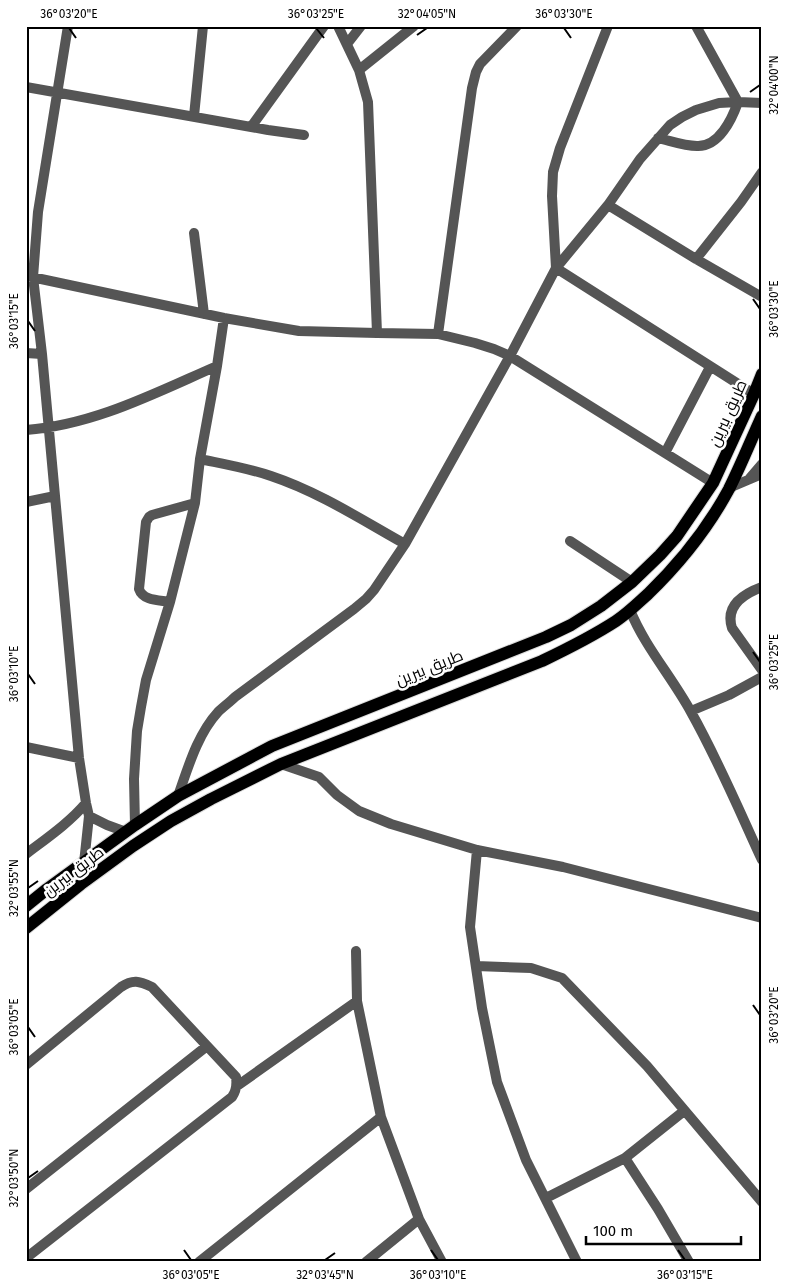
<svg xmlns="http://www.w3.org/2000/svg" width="788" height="1288" font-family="'Fira Sans',Cairo,sans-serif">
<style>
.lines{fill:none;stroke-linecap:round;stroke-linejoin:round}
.primary-casing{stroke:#dbdbdb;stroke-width:14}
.street{stroke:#555;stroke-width:10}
.primary{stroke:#000;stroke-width:12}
.ticks{fill:none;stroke:#000;stroke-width:2}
.labels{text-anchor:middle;stroke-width:5;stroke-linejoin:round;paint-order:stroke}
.street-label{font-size:16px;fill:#000;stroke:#fff}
.neatline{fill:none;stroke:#000;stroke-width:2}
.ticks-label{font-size:12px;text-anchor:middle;fill:#000}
</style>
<rect width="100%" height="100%" fill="#fff"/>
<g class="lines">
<!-- primary casing -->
<g class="primary-casing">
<path id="primary" d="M26,906L47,889L135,825L178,796L272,746L546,637L571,625L601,606L632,582L660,555L677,536L713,483L754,394L762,374
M26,928L81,884L133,846L171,821L211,799L281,764L542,661C567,649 593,636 616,621C628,613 638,603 648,594C680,563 708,528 729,489C741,465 751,440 762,416"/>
</g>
<!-- street -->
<path class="street" d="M68,26L38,212L33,277L42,354L79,758L86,803L89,816L84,863
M338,26L359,70L368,102L377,333
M608,26L560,148L553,172L552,196L556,268L754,394
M347,44L361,26
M359,70L414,26
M26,87L268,130L304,135
M194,116L203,26
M251,127L324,26
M658,138C671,141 684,146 697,146C719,147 732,119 738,102L696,26
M608,205L696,259L762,297
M194,233L204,314
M696,259L741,202L762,172
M27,276L224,318L299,331L377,333L438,334L475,343L494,349L510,356L713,483
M438,334L472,88L476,72L480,64L517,26
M26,353L42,354
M26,430C94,425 155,393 217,366
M665,453L710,367
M200,459C224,464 248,468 271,476C319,492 362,520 405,544
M750,478L762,464
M729,488L762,474
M26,502L55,496
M570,541L632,582
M762,587C743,594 725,606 732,628L762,670
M170,602C159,600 143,601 139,589L146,522L149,517L152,515L195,503
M630,610C645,647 672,677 691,712C718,760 739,810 762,860
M691,711L729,695L762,677
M26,747L79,758
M281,764L319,777L337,795L359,811L391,824L477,850L563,867L762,918
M178,796C188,768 197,735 218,712C223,707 230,702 235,697L354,609L366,599L374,590L405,544L510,356L556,268L608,205L640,159L670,125L682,117L696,110L719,103L738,102L762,103
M89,816L107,825L126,832
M135,825L134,779L137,731L141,707L146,680L170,602L195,503L200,459L217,366L224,318
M477,850L470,927L482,1008L497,1082L526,1160L577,1262
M26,854C47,838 69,823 86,803
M356,951L357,1001L381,1117L419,1219L442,1262
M476,966L531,968L562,978L647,1066L762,1202
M26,1065L121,987C133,979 139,981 152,987L236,1077C237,1084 237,1090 232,1097L26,1258
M237,1086L357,1001
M625,1158L658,1209L689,1262
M26,1189L207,1046
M546,1198L625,1158L684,1111
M199,1262L381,1117
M366,1262L419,1219"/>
<!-- primary -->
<use href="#primary" class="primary"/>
</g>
<!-- ticks -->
<path class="ticks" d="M69,28L76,38M316,28L324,38M564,28L571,38M417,35L427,28M750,92L760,85M753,299L760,309M28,321L35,331M753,652L760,662M28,674L35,684M28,888L38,881M753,1005L760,1015M28,1027L35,1037M28,1178L38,1171M184,1250L191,1260M431,1250L438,1260M678,1250L685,1260M325,1260L335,1253"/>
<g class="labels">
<!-- street labels -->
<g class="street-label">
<text transform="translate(727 413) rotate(-66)" y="6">طريق بيرين</text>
<text transform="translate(429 667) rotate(-22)" y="6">طريق بيرين</text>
<text transform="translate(73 871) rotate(-37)" y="6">طريق بيرين</text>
</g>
</g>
<!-- border -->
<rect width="788" height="1288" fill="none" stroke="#ffffff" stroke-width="55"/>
<!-- scale -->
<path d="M586 1236v8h155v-8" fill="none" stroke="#000000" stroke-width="2.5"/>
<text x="593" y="1236" font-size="15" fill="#000000" stroke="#ffffff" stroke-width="4" paint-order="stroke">100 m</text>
<rect x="28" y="28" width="732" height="1232" class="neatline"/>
<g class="ticks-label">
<text x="69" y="18">36°03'20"E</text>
<text x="316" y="18">36°03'25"E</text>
<text x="427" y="18">32°04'05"N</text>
<text x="564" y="18">36°03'30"E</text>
<text transform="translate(774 85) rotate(-90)" y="4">32°04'00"N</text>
<text transform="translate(774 309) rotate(-90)" y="4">36°03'30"E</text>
<text transform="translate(14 321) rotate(-90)" y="4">36°03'15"E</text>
<text transform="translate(774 662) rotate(-90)" y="4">36°03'25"E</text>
<text transform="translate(14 674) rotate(-90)" y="4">36°03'10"E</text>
<text transform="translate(14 888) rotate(-90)" y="4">32°03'55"N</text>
<text transform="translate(774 1015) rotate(-90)" y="4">36°03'20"E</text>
<text transform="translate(14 1027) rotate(-90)" y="4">36°03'05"E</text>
<text transform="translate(14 1178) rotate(-90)" y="4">32°03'50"N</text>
<text x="191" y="1279">36°03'05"E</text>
<text x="325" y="1279">32°03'45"N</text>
<text x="438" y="1279">36°03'10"E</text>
<text x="685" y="1279">36°03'15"E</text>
</g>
</svg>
